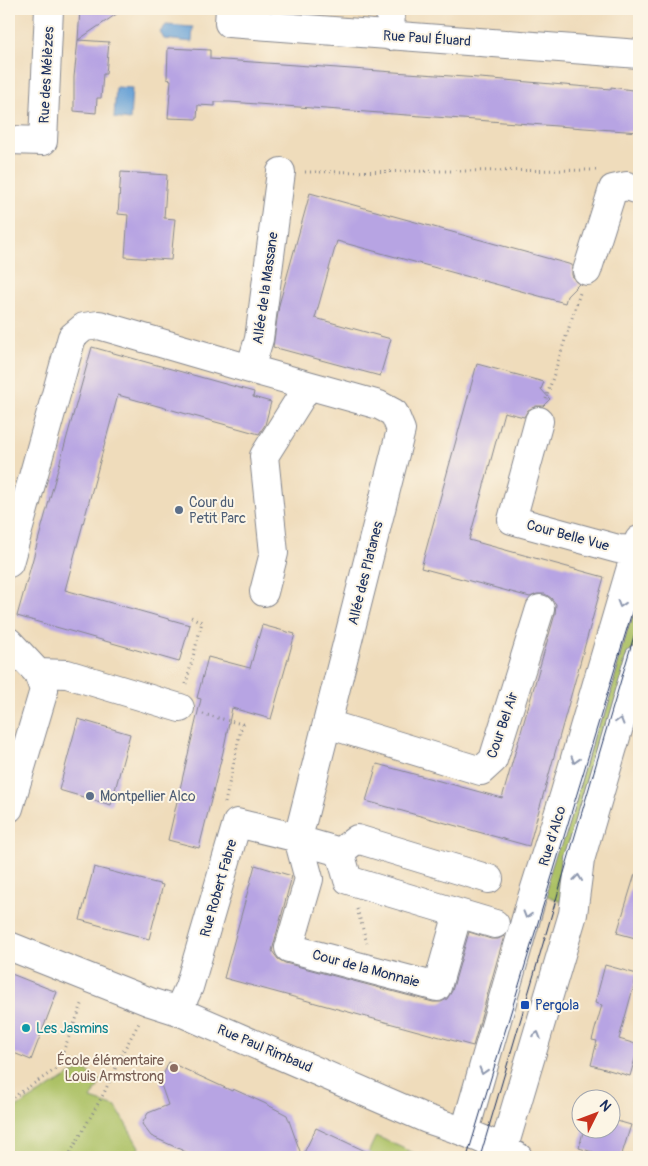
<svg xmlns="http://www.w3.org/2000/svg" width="648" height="1166" font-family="Pangolin,sans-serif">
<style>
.green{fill:#acc165;stroke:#647862}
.water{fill:#67a1d6;stroke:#41689a}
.building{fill:#b7a4e3}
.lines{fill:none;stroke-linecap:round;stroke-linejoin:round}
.minor-casing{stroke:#85868c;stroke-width:30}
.path{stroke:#85868c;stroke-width:3;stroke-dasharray:1 4;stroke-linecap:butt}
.minor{stroke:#fff;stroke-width:28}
.tram{stroke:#1b2f5e;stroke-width:1}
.oneway{stroke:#8d97ae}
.service-dot{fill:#5c6f8a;stroke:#fcf5e5;stroke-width:2}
.transit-dot{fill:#1a4fb4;stroke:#fcf5e5;stroke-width:2}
.culture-dot{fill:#0f9aa8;stroke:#fcf5e5;stroke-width:2}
.education-dot{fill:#8d6e63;stroke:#fcf5e5;stroke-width:2}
.labels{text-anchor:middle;stroke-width:4;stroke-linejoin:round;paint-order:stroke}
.street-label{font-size:14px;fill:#1b2f5e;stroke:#fcf5e5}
.service-label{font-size:14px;fill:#4e5e75;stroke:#fcf5e5;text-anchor:start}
.transit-label{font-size:14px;fill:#164399;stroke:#fcf5e5;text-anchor:start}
.culture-label{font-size:14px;fill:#0d838f;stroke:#fcf5e5;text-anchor:start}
.education-label{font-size:14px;fill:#785e54;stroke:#fcf5e5;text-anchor:end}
</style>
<rect width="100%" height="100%" fill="#fcf5e5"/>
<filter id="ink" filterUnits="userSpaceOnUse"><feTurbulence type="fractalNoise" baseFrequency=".02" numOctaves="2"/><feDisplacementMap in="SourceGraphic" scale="10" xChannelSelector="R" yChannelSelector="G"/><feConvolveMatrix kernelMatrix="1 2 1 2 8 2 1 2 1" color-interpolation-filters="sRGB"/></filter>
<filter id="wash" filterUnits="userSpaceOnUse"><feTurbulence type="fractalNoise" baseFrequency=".0096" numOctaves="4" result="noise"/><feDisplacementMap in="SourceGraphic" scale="20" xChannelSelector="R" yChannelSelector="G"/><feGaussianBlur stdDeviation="1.12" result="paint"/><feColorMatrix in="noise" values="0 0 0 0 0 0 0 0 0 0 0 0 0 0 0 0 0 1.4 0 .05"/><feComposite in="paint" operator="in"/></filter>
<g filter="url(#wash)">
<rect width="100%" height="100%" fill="#efdcbb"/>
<!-- green -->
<path class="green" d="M639,564V640L572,863L569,905L541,893Z
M82,1068L101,1081L91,1099L116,1107L139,1147L135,1157H9V1112Z
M376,1136L414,1153L413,1157H366Z"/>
<!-- water -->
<path class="water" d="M166,25L193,27L192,42L164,39L160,32Z
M116,87L132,88L130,120L114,118Z"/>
<g id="blocks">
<!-- building -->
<path class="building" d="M80,9H124L78,40Z
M78,40L109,42L106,74H103L101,98H97L96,113L74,111V77Z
M168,48L210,50V59L493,79L611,89V87L639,91V132L230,102H215V106L198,105L197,119L168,118L171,80L167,79Z
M121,172L167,175L164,218L175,219L171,260L125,257L128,215L118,214Z
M310,193L572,265V275L575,281L579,284L567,296L565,303L337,241L315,318L391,339L380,376L273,347L279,305Z
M92,347L254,392L253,397L271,402L265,425L259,434L118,395L65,590L190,625L179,662L17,616Z
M477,364L544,382L541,389L550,399L543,406H536L528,410L524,417L504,412L469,540L604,577L529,846L366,801L377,764L502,798L555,614L556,604L551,598L545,594H537L530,597L421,568Z
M262,625L295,634L271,719L232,708L223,752L199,848L168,840L201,699L197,698L208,657L250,668Z
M78,719L130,734L111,805L59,790Z
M255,865L292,876L272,951L278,959L285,963L433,1002H441L447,999L452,991L469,932L491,939H498L504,936L473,1046L224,978Z
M94,867L163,885L149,939L80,920Z
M635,874L639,875V939L617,933Z
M605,965L637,974L619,1039L639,1045L630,1076L591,1065L597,1041L592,1040L602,1005L595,1003Z
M9,973L57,992L31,1060L9,1051Z
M169,1062L232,1091L233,1089L264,1103L287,1115L302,1157L316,1128L378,1157H197L151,1136L142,1124L148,1113L168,1105L160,1082Z
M610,1119L631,1125L621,1157H610L579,1148L584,1128H610Z"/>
</g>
</g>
<g filter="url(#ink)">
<use href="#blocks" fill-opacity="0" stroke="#85868c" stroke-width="1"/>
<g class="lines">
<!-- minor casing -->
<g class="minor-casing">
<path id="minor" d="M230,9L229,23L639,54
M390,36L391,9
M9,140L43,141L49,9
M587,271L613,189L627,186L639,190
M250,369L379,405L394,413L401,430L298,838L309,879L289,948L437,987L458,913
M539,421L512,520L618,549L637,550
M9,563L72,337L84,327L99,325L250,369L259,339L281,172
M264,592L274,553L264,456L308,386
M9,642L38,673L44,690L9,808
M38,673L67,674L180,708
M327,724L481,771L493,760L540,609
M298,840L340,852L348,880L495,924
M340,852L357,839L489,879
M9,946L150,1002L178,1011L427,1119C458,1129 489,1140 518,1157
M178,1011L189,987L237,823L298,838
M465,1131L531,901L564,796L639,540
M501,1157L573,914L580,860L639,658"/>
</g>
<!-- path -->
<path class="path" d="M305,172L599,170
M546,399L580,293
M186,684L202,622L191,617
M203,714L242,724L225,803
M357,909L367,943
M9,1100L56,1069L83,1002
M9,1145L16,1157
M68,1157L104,1093L124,1050L139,1023"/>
<!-- minor -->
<use href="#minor" class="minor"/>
<!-- tram -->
<path class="tram" d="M467,1157L639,589
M480,1157L639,619"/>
</g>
<!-- one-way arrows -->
<defs><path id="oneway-chevron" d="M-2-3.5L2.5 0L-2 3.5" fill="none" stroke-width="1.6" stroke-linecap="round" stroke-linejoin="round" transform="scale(1.25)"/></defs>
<g class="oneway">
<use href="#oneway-chevron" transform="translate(621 604) rotate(107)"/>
<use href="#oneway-chevron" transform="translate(620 721) rotate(-74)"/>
<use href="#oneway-chevron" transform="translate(575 760) rotate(107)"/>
<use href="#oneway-chevron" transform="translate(578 878) rotate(-84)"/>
<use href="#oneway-chevron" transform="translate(527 915) rotate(106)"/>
<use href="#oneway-chevron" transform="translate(537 1035) rotate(-74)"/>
<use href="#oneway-chevron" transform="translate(483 1071) rotate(107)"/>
</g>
</g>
<!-- markers -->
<g class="service-dot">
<circle cx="179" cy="510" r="5"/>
<circle cx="90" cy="796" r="5"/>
</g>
<rect class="transit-dot" x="520" y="1000" width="10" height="10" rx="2.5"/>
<circle class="culture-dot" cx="26" cy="1028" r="5"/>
<circle class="education-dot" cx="174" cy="1068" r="5"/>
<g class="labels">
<!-- street labels -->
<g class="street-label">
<text transform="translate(427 38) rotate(4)" y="5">Rue Paul Éluard</text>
<text transform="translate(46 75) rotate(-87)" y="5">Rue des Mélèzes</text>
<text transform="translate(265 288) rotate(-82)" y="5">Allée de la Massane</text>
<text transform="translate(568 535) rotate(15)" y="5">Cour Belle Vue</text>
<text transform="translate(365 573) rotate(-76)" y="5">Allée des Platanes</text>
<text transform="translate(502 725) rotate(-71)" y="5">Cour Bel Air</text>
<text transform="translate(552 836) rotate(-73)" y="5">Rue d'Alco</text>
<text transform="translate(218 888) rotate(-74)" y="5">Rue Robert Fabre</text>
<text transform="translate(366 968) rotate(15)" y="5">Cour de la Monnaie</text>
<text transform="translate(265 1048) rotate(23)" y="5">Rue Paul Rimbaud</text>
</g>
<!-- service labels -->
<g class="service-label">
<text x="189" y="507">Cour du<tspan x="189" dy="16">Petit Parc</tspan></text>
<text x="100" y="801">Montpellier Alco</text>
</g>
<!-- transit labels -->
<g class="transit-label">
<text x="535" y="1010">Pergola</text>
</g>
<!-- culture labels -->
<g class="culture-label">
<text x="36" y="1033">Les Jasmins</text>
</g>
<!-- education labels -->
<g class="education-label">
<text x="164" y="1065">École élémentaire<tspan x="164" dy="16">Louis Armstrong</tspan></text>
</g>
</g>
<!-- margin -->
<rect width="648" height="1166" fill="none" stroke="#fcf5e5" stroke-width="30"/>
<!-- north arrow -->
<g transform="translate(596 1114) rotate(48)"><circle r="24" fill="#fcf5e5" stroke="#a2a6af"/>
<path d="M0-4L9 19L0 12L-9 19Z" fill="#c8321e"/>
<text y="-8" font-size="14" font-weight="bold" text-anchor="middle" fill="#1b2f5e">N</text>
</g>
</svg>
